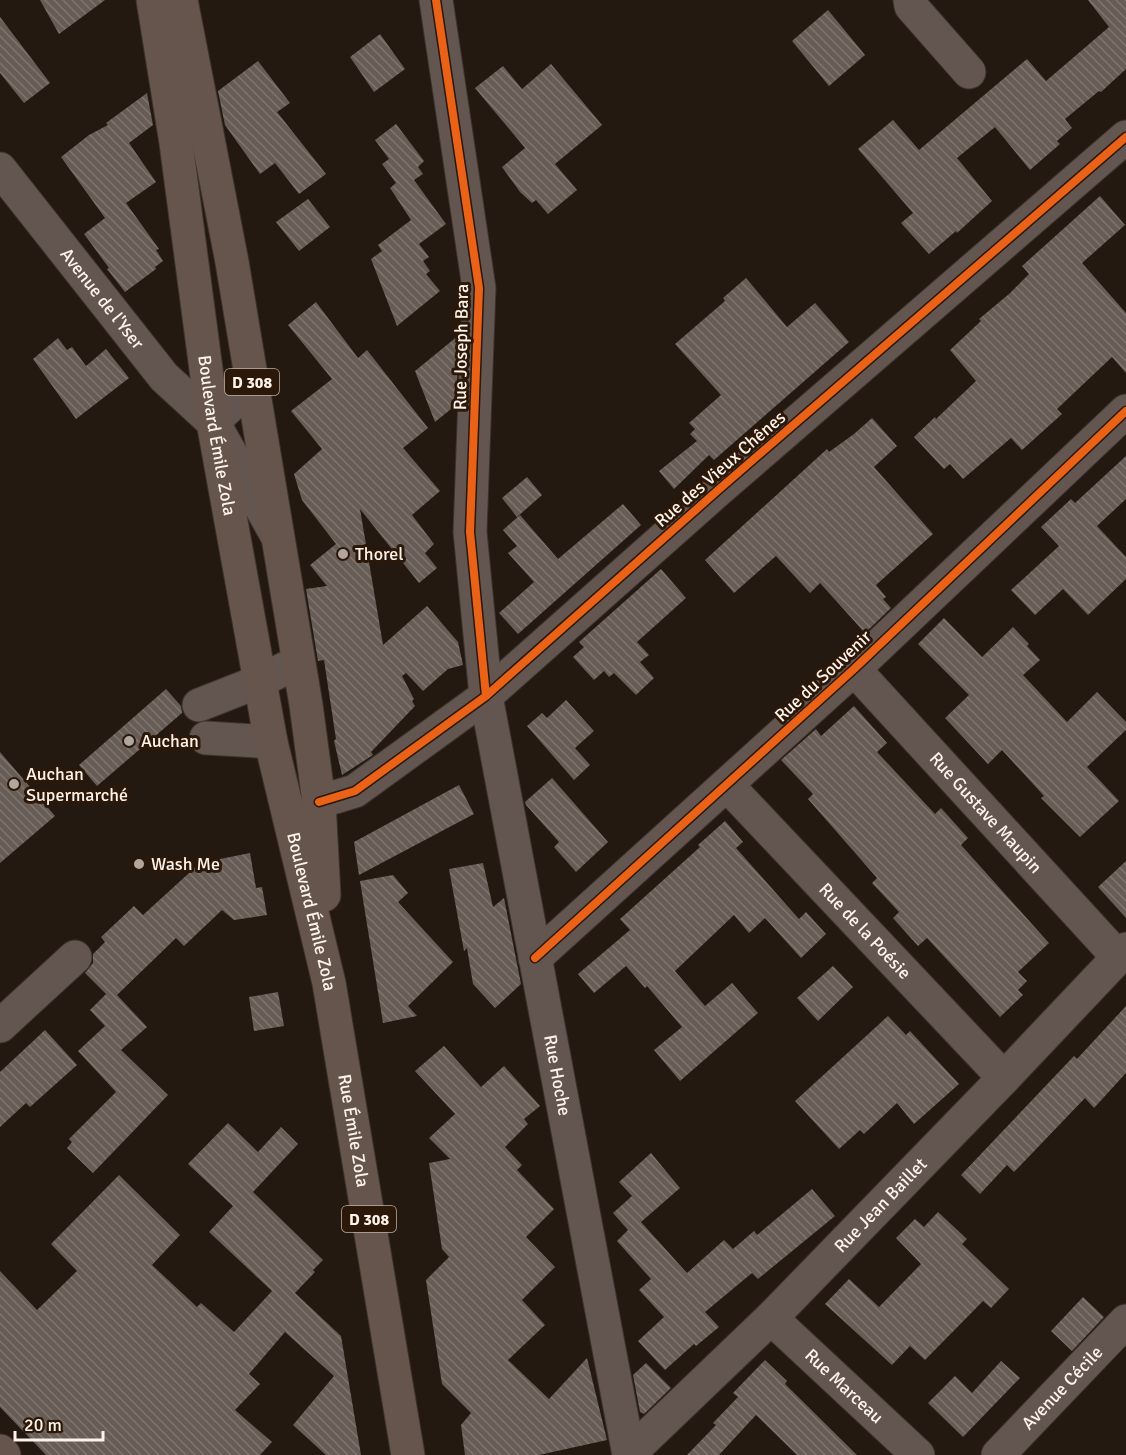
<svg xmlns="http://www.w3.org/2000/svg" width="1126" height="1455" font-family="Signika,sans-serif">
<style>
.building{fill:url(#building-back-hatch)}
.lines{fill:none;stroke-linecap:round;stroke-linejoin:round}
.minor-casing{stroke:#3c332d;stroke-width:35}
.major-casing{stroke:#3c332d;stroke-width:35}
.minor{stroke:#63554f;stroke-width:33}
.major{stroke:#66554c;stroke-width:33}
.cycleway-casing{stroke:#2b1809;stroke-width:11}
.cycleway{stroke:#ea6118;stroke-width:8}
.poi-dot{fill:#b1a79f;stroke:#2b1809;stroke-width:2}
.labels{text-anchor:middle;stroke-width:6;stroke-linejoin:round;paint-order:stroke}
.shield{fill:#2b1809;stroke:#bfb1a7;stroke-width:1.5}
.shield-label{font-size:16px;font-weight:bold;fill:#fef3eb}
.street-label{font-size:18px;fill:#fef3eb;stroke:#2b1809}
.poi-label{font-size:18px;fill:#fef3eb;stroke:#2b1809;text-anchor:start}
</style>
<defs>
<pattern id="building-back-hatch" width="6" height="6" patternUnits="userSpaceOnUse" patternTransform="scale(1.5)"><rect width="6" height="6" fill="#675d56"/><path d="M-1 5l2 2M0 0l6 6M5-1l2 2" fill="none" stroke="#7e756e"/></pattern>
</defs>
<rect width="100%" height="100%" fill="#231911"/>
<!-- building -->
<path class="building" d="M40,0H105L59,34Z
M1088,0H1126V69L1101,92L1099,91L1065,119L1072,128L1057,141L1060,144L1030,170L995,127L957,158L992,201L957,233L956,231L929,254L901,223L913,213L858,149L893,120L919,150L1027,59L1046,81L1109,27Z
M828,10L865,55L829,86L792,41Z
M0,17L50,83L24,103L0,73Z
M380,34L405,69L374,92L350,57Z
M258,61L290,103L277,112L326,174L299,194L275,163L260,174L225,125L218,91Z
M551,64L602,125L555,164L577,190L548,214L536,200L532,203L520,192L502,167L525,148L475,88L503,66L522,89Z
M147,93L153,125L129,143L156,182L126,203L159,249L156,250L163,261L155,267L156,269L125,292L107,269L109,268L84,234L105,218L61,157L89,135L108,125L106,123Z
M396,124L424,161L418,167L423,174L414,180L446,224L419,244L429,257L423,261L430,271L426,274L440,291L397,326L371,259L382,251L378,245L411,220L390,188L396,183L382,164L389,159L375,140Z
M1100,196L1125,225L1082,263L1126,313V373L1112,357L1057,409L1062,414L1022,450L1011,438L963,479L950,464L944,469L914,437L935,417L936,419L976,381L950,350L981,321L979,319L1009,294L1029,274L1022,266Z
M308,199L330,227L299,251L276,222Z
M746,278L787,327L815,303L849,342L714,460L709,455L674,489L659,471L697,441L690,434L695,429L689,423L721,395L675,344L725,301L723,298Z
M316,302L358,358L367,350L428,428L403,448L440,491L412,515L434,544L425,553L437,568L419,583L360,509L383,645L427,606L458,642L463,665L448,669L423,691L406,673L402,676L414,699L412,701L415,706L371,752L373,755L342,775L334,741L336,739L324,660L318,661L306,589L327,586L310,565L336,544L302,500L294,474L322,449L291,411L332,379L288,325Z
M459,335L456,405L435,422L415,371Z
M58,338L67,350L72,347L86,366L106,349L129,378L76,419L33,359Z
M872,418L897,446L874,467L933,534L876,585L886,597L883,599L891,608L865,633L820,583L810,593L776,556L734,593L705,560L827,449L829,452L854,434Z
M1126,456V499L1097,526L1126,557V579L1088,615L1063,589L1035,615L1011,590L1059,546L1041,527L1071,499L1075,503Z
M527,477L542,495L517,517L502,498Z
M623,504L641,525L518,634L499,613L534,582L508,553L517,546L503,530L520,515L558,559Z
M661,569L686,598L637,642L649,655L640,662L654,678L636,695L614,673L609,677L604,671L594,680L573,657L584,647L579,642Z
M944,618L982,657L1013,627L1029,644L1027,646L1040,660L1023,675L1067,722L1097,692L1126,722V730L1087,767L1119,801L1080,837L1041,798L1044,796L1002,750L988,764L945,718L969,695L918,644Z
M166,689L181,706L182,713L97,786L79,765Z
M566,700L594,731L575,748L590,765L574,780L527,726L542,713L547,718Z
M854,706L887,743L877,752L935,814L941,808L968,838L961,845L1049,943L1018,972L1027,981L1018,990L1023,995L1000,1017L927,938L918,946L893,918L899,912L872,883L877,878L808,799L813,794L781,760L816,729L821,736Z
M0,752L55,816L0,863Z
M552,778L608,842L576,872L554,847L559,842L526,805L525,802Z
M459,785L474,814L359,875L354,842Z
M725,821L743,842L736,848L799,919L806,912L826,934L801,958L765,918L749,933L734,915L675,971L705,1006L732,983L758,1013L680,1081L654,1050L682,1027L647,986L645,988L626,966L594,993L578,974L630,930L620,919L700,847L698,845Z
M250,853L256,888L262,887L267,915L234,920L222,910L184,946L176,938L117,995L147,1027L121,1050L168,1095L93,1173L67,1148L72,1142L69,1139L116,1092L78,1051L105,1026L90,1010L106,994L85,973L93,963V954L105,942L101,937L134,906L143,915L200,863Z
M1126,861V918L1098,887Z
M483,863L493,907L504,898L521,984L495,1008L473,984L467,948L464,951L449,869Z
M393,875L408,893L398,902L453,962L408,1006L417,1016L383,1023L360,881Z
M833,966L853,987L818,1021L797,998Z
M278,992L284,1026L254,1031L249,997Z
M1126,1006V1073L1094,1108L1085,1098L1014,1172L1007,1165L980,1194L961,1175L1074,1056L1077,1059Z
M888,1016L906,1035L910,1031L959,1084L914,1124L897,1103L864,1134L860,1130L839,1149L795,1101Z
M45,1030L77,1065L30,1107L26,1103L0,1127V1072Z
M444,1046L481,1087L504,1066L540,1106L524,1119L528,1124L505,1147L522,1165L517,1170L554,1209L526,1237L555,1267L522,1300L545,1325L508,1360L549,1399L587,1358L607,1440L539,1455H465L461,1425L471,1413L442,1384L426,1280L449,1257L442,1249L429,1163L450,1159L429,1138L455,1114L415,1071Z
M228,1123L258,1152L281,1127L298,1144L253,1192L323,1260L313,1270L315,1272L295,1293L341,1336L361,1455H326L293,1425L334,1376L285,1332L249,1374L260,1384L235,1410L272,1442L260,1455H46L0,1407V1271L37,1310L77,1271L51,1244L119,1175L180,1235L152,1265L197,1307L201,1303L234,1332L272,1291L209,1232L233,1206L188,1164Z
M651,1153L680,1188L641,1222L687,1273L724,1240L733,1249L754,1231L757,1235L812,1189L835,1216L758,1279L752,1273L705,1312L719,1327L696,1346L694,1344L665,1370L638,1341L664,1317L639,1290L651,1279L617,1241L628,1230L613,1213L632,1196L619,1182Z
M938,1212L967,1239L962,1244L1009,1289L991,1308L983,1301L925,1360L910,1346L892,1365L825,1304L849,1279L879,1307L921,1264L896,1238L915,1219L924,1227Z
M1083,1297L1104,1317L1072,1351L1051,1331Z
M765,1360L787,1381L785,1384L857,1455H797L756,1415L719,1455H687L716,1425L713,1423L738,1397L733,1393Z
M1001,1361L1020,1378L963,1437L928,1403L955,1376L972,1393Z
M646,1363L671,1388L644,1414L640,1412L633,1375Z"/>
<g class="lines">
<!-- minor casing -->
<g class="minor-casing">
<g id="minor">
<path id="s1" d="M436,0L479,288L470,532L486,696L629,1455"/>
<path d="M910,0L911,6L969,72"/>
<path id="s2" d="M0,169L164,377L213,422L276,534"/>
<path d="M213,422L252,385"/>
<path id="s3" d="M854,669L1118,957"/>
<path d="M199,705L260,681L298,662"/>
<path d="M206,738L271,742"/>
<path id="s4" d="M727,785L1004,1078"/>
<path d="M319,802L355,791L486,696L717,491L1126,137"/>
<path d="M535,958L854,669L1126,411"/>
<path d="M0,1026L75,957"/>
<path id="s5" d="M771,1318L918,1455"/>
<path id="s6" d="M629,1454L771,1318L1004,1078L1126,949"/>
<path id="s7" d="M998,1455L1126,1321"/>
</g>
</g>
<!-- major casing -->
<g class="major-casing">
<g id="major">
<path id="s8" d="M153,0L176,143L213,422L271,742L329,983L408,1455"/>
<path d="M181,0L232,262L306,705L319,802L324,895"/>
<path d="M0,1451L4,1455"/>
</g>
</g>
<!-- minor -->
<use href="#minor" class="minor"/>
<!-- major -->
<use href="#major" class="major"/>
<!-- cycleway casing -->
<g class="cycleway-casing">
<path id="cycleway" d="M436,0L479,288L470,532L486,696
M319,802L355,791L486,696L717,491L1126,137
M535,958L854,669L1126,411"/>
</g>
<!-- cycleway -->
<use href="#cycleway" class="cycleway"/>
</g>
<!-- markers -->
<g class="poi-dot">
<circle cx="343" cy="554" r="6"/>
<circle cx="129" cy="741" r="6"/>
<circle cx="14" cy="784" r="6"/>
<circle cx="139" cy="864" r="6"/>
</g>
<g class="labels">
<!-- shield labels -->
<g class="shield">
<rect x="225" y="369" width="54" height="26" rx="4.5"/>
<rect x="342" y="1206" width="54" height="26" rx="4.5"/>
</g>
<g class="shield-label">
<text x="252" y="388">D 308</text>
<text x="369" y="1225">D 308</text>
</g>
<!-- street labels -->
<g class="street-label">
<text dy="6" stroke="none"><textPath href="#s2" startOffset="165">Avenue de l'Yser</textPath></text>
<text transform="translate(461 347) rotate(-89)" y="6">Rue Joseph Bara</text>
<text dy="6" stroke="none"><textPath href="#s8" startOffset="440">Boulevard Émile Zola</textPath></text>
<text transform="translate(720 469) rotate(-41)" y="6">Rue des Vieux Chênes</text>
<text transform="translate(823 676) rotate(-43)" y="6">Rue du Souvenir</text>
<text dy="6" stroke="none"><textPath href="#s3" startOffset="195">Rue Gustave Maupin</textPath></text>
<text dy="6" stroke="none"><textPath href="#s8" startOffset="926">Boulevard Émile Zola</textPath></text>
<text dy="6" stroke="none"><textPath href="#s4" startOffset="201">Rue de la Poésie</textPath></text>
<text dy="6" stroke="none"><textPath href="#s1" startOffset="1086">Rue Hoche</textPath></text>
<text dy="6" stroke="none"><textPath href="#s8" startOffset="1149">Rue Émile Zola</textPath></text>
<text dy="6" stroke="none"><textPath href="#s6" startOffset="354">Rue Jean Baillet</textPath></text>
<text dy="6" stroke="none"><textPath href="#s5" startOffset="100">Rue Marceau</textPath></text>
<text dy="6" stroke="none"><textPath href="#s7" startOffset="93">Avenue Cécile</textPath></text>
</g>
<!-- poi labels -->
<g class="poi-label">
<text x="355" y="560">Thorel</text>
<text x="141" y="747">Auchan</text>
<text x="26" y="780">Auchan<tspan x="26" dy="21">Supermarché</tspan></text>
<text x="151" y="870">Wash Me</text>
</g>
</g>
<!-- scale -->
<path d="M15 1431v9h88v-9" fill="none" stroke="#fef3eb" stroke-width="3"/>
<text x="24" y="1431" font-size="18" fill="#fef3eb" stroke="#2b1809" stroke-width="4.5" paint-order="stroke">20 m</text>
</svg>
